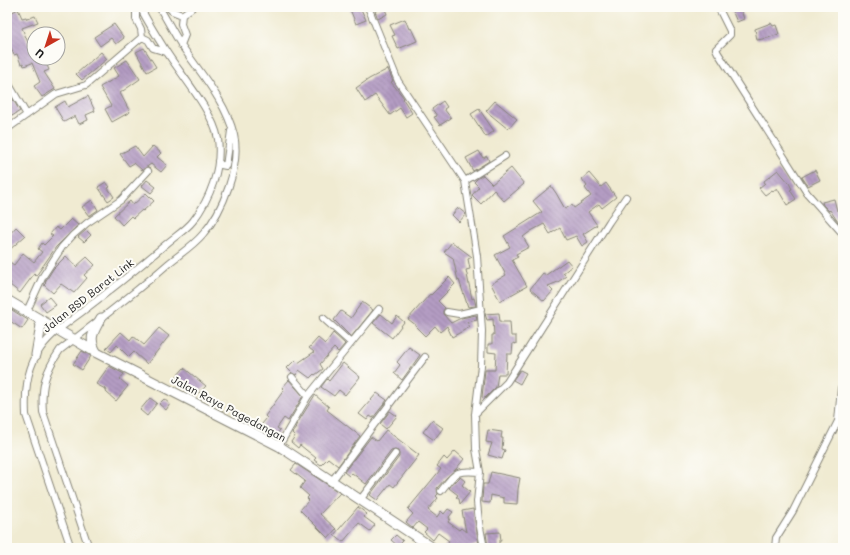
<svg xmlns="http://www.w3.org/2000/svg" width="850" height="555" viewBox="0 0 850 555" font-family="Mali,sans-serif">
	<defs>
		<pattern id="building-back-hatch" width="6" height="6" patternUnits="userSpaceOnUse"><rect width="6" height="6" fill="#b49cc3"/><path d="M-1 5l2 2M0 0l6 6M5-1l2 2" fill="none" stroke="#927e9e"/></pattern>
	</defs>
	<rect width="100%" height="100%" fill="#fdfcf7"/>
	<filter id="ink" filterUnits="userSpaceOnUse"><feTurbulence type="fractalNoise" baseFrequency=".025" numOctaves="2"/><feDisplacementMap in="SourceGraphic" scale="8" xChannelSelector="R" yChannelSelector="G"/><feConvolveMatrix kernelMatrix="1 2 1 2 8 2 1 2 1" color-interpolation-filters="sRGB"/></filter>
	<filter id="wash" filterUnits="userSpaceOnUse"><feTurbulence type="fractalNoise" baseFrequency=".012" numOctaves="4" result="noise"/><feDisplacementMap in="SourceGraphic" scale="16" xChannelSelector="R" yChannelSelector="G"/><feGaussianBlur stdDeviation="0.9" result="paint"/><feColorMatrix in="noise" values="0 0 0 0 0 0 0 0 0 0 0 0 0 0 0 0 0 1.4 0 .05"/><feComposite in="paint" operator="in"/></filter>
	<g filter="url(#wash)">
		<rect width="100%" height="100%" fill="#f0ebd2"/>
		<g id="blocks">
			<!-- building -->
			<path fill="url(#building-back-hatch)" d="M349,7h11l6,13 -10,4z
				M384,7l3,7 -9,5 -3,-8z
				M735,7h5l4,12 -7,3 -6,-14z
				M18,9l4,9 4,-1 1,2 8,-3 3,6 -16,6 10,24 2,-1v7h10l5,12 -5,2 11,17 -13,8 -8,-11 6,-4 -8,-19 -8,3 -1,-3 -2,1 -4,-10 -3,1 -7,-17v-23z
				M405,19l4,10 2,-1 6,13 -19,8 -6,-13 3,-1 -5,-10z
				M771,23l2,3 3,-1 3,9 -11,4 -11,2 -2,-11z
				M114,24l10,14 -8,6 -5,-6 -11,8 -6,-9z
				M144,48l12,19 -9,5 -11,-20z
				M101,52l6,7 -25,21 -6,-6z
				M127,60l13,19 -20,14 10,19 -18,10 -7,-13 6,-3 -11,-19 19,-11 -5,-8z
				M388,69l5,12 -2,1 13,16 -1,1 9,14 -6,4 -6,-9 -10,7 -15,-20 -10,7 -9,-14 13,-9z
				M7,90l13,21 -8,5 -1,-2 -4,2z
				M88,96l7,15 -9,4 2,5 -9,4 -4,-8 -11,6 -9,-15 10,-6 3,6z
				M443,101l4,6 -3,2 7,9 -11,7 -6,-8 3,-1 -5,-7z
				M495,101l22,18 -9,10 -22,-18z
				M479,109l15,22 -8,6 -15,-23z
				M135,146l8,11 10,-11 8,7 -4,4 10,8 -6,7 -10,-8 -9,6 -8,-7 -5,3 -9,-12z
				M479,151l4,7 4,-2 2,5 -16,10 -7,-13z
				M511,168l13,16 -20,17 -10,-11 -13,14 -9,-9 7,-8 -5,-5 3,-3 6,-4 9,9z
				M778,170l11,13 3,6 -2,1 6,9 -9,6 -10,-17 -4,3 -1,-1 -7,5 -6,-7 6,-5 -1,-2z
				M815,170l5,10 -12,6 -6,-9z
				M589,173l12,14 5,-4 10,14 -14,11 -3,-4 -11,8 9,13 -14,9 5,8 -6,4 -6,-10 -10,4 -6,-12 -10,6 -6,-10 -13,7 -8,6 6,10 -13,7 2,3 -6,3 15,26 -27,15 -9,-17 15,-9 -11,-20 15,-8 -6,-11 38,-24 -9,-11 18,-15 5,7 9,16 7,-4 2,3 17,-12 -6,-8 2,-2 -5,-7z
				M147,180l9,7 -5,6 -9,-7z
				M106,182l4,5 -2,1 6,9 -6,4 -10,-14z
				M146,193l8,8 -11,10 -1,-1 -9,8 -2,-2 -9,9 -8,-9 16,-15 3,4z
				M834,199l3,12 2,-1 4,9 -5,3 -8,-12 -1,1 -6,-6 -1,-3z
				M92,200l6,10 -9,6 -7,-9z
				M458,208l8,6 -7,8 -7,-7z
				M71,219l7,6 -22,22 -20,29 -2,-2 -14,19 -10,-8 1,-2 -4,-3v-20l7,5 9,-12 11,9 8,-10 -4,-3 4,-6 2,2 9,-9 -3,-2 6,-7 4,3z
				M16,227l9,9 -18,16v-15z
				M86,230l5,5 -7,7 -6,-5z
				M452,242l20,15 -4,2 2,10 -4,1 6,29 2,-1 2,8 -8,1 -9,-27 -1,1 -5,-23 -9,-6z
				M66,256l10,11 11,-10 8,8 -11,10 3,3 -13,15 -13,-9 -8,9 -9,-8 2,-2 -1,-1 8,-13z
				M567,260l5,6 -9,7 3,3 -8,6 -10,4 5,5 -9,10 -14,-12 13,-16 3,2z
				M449,277l6,7 -17,17 7,7 -2,3v3l8,9 10,-5 15,-3 1,5 -10,2 3,5 -18,10 -5,-11 -7,6 -5,-6 -10,10 -9,-9 1,-1 -9,-7 22,-25 1,1z
				M49,297l7,8 -10,7 -6,-8z
				M362,302l11,8 -22,27 -17,-17 7,-9 10,7z
				M7,307l21,13 -6,9 -15,-10z
				M499,313l1,9h10l1,14h5v8l-3,-1 -1,11h-5l-1,20h-8l-2,13 -11,11 -3,-1 3,-27h10l1,-17 -8,-1v-8h4v-9h2l-1,-16 -6,1 -2,-6z
				M381,314l11,9 5,-7 7,6 -12,16 -19,-15z
				M159,328l10,8 -22,28 -13,-12 -5,5 -12,-12 -6,7 -5,-4 15,-16 9,8 3,-4 11,9z
				M333,333l12,11 -7,8 -4,-4 -14,16 3,5 -8,6 -1,-1 -4,4 -11,-8 -3,5 -4,-2 -5,-5 8,-8 3,3 16,-11 -5,-4 9,-10 7,6z
				M409,347l11,8 -18,25 -8,-7 6,-8 -3,-3z
				M82,351l9,5 -9,14 -9,-6z
				M343,363l17,14 -15,18 -6,-5 -5,6 -13,-9 6,-8 2,2z
				M109,366l15,8 -4,5 8,7 -12,15 -10,-9 1,-2 -11,-6z
				M184,368l22,18 -7,7 -14,-11 -1,1 -8,-6z
				M520,370l6,3 -6,11 -7,-4z
				M289,380l14,16 -15,25 -4,-3 -7,10 3,2 -5,6 -14,-11 6,-7 -2,-2 6,-8 13,-18 -2,-2z
				M377,393l10,7 -14,18 -3,-2 -3,4 -8,-6z
				M315,395l14,12 -2,3 33,26 -22,30 -10,-8 -7,7 -7,-5 2,-2 -16,-13 -2,3 -7,-6 4,-6 -3,-3 4,-5 -1,-1z
				M150,398l7,5 -10,13 -7,-6z
				M164,399l6,5 -4,6 -7,-6z
				M390,411l7,5 -11,13 -6,-5z
				M432,420l11,8 -9,12 -11,-8z
				M386,430l33,25 -25,32 -4,-3 -13,16 -7,-5 29,-38v-3l-1,-3 -3,-1 -4,1 -25,33 -14,-11 -3,3 -5,-4 27,-35 6,4z
				M488,430l14,2 -1,6h2l-1,11 3,1 -3,9 -14,-4 4,-12 -6,-1z
				M455,451l9,8 -8,10 -9,8 -10,11 1,6 -2,2 2,2 -10,12 9,7 4,-6 3,3 4,-5 5,3 -4,5 1,2 -2,3 11,8 2,-2 5,4 -4,-21 11,-2 6,35 -10,4h-25l5,-7 -11,-8 -5,7 -9,-8 3,-3 -9,-7 -5,6 -7,-6 7,-8 -5,-5 33,-40 -4,-3 7,-9 3,3z
				M296,464l44,29 -20,21 16,15 -8,9 -28,-28 9,-10 -2,-2 2,-2 -9,-8 5,-7 -14,-11z
				M491,472l29,6 -2,11 -1,15 -13,-1v-5l-13,-3 -1,8 -8,-1 1,-18h5z
				M460,477l5,4 -3,4 8,7 -10,12 -1,-5 -3,-2 2,-2 -9,-7z
				M358,507l9,7 -3,3 11,8 -5,6 -11,-8 -16,19 -9,-7z
				M500,532l1,9h-2v7h-11l-2,-15z
				M396,535l7,6 -5,5 -7,-6z"/>
		</g>
	</g>
	<g filter="url(#ink)">
		<use href="#blocks" fill-opacity="0" stroke="#868477" stroke-width="1"/>
		<g fill="none" stroke-linecap="round" stroke-linejoin="round">
			<defs>
				<path id="street" d="M136,7v12l5,10 1,8 6,3 5,8 13,4
					M168,7l4,4 10,4 -1,9 4,11 -4,10
					M368,7l30,74 67,100 12,75 5,75 -1,35 -6,48 1,35 4,23 -3,30 2,20 5,26
					M718,7l12,24v4l-14,14 2,4 89,140 36,41
					M182,15l11,-8
					M7,81l20,34
					M7,129l49,-35 30,-9 56,-48
					M218,161l3,4 5,1 5,-35
					M465,181l40,-25
					M27,311l16,-35 19,-29 11,-12 14,-12 34,-23 27,-29
					M447,312l12,2 22,-5
					M323,318l28,25
					M292,377l16,19
					M475,414l32,-32 102,-160 17,-25
					M279,446l29,-50 71,-87
					M331,482l94,-125
					M441,491c15,-19 14,-21 39,-19
					M360,500l35,-46
					M71,548l-45,-133c-1,-21 0,-42 11,-61 11,-19 29,-30 46,-43 28,-21 55,-43 82,-66 9,-8 21,-15 28,-24 17,-22 29,-53 25,-82 -5,-28 -37,-64 -52,-88 -9,-14 -18,-29 -26,-44
					M89,548l-46,-136c-2,-26 2,-40 17,-62 37,-28 74,-56 109,-87 11,-9 25,-18 34,-29 20,-23 38,-69 31,-99 -8,-33 -33,-61 -52,-89 -8,-12 -15,-26 -23,-39
					M775,548l1,-10 17,-27 45,-90 3,-33 2,-3"/>
				<path id="secondary" d="M7,300l90,53 182,93 154,102
					M97,353c-9,-14 -4,-21 4,-35
					M36,355l5,-30 -3,-7"/>
			</defs>
			<!-- street casing -->
			<use href="#street" stroke="#868477" stroke-width="8"/>
			<!-- secondary casing -->
			<use href="#secondary" stroke="#868477" stroke-width="11"/>
			<!-- street -->
			<use href="#street" stroke="#fff" stroke-width="6"/>
			<!-- secondary -->
			<use href="#secondary" stroke="#fff" stroke-width="9"/>
		</g>
	</g>
	<g text-anchor="middle" dominant-baseline="central" stroke-width="4" stroke-linejoin="round" paint-order="stroke">
		<!-- street labels -->
		<g font-size="11" fill="#1c1c1c" stroke="#fdfcf7">
			<text transform="translate(88 295) rotate(-38)">Jalan BSD Barat Link</text>
			<text transform="translate(229 408) rotate(28)">Jalan Raya Pagedangan</text>
		</g>
	</g>
	<!-- margin -->
	<rect width="850" height="555" fill="none" stroke="#fdfcf7" stroke-width="24"/>
	<!-- north arrow -->
	<g transform="translate(46 46) rotate(219)"><circle r="19" fill="#fdfcf7" stroke="#a3a29f"/>
	<path d="M0-3L7 15L0 10L-7 15Z" fill="#c8321e"/>
	<text y="-6" font-size="11" font-weight="bold" text-anchor="middle" fill="#1c1c1c">U</text>
	</g>
</svg>
